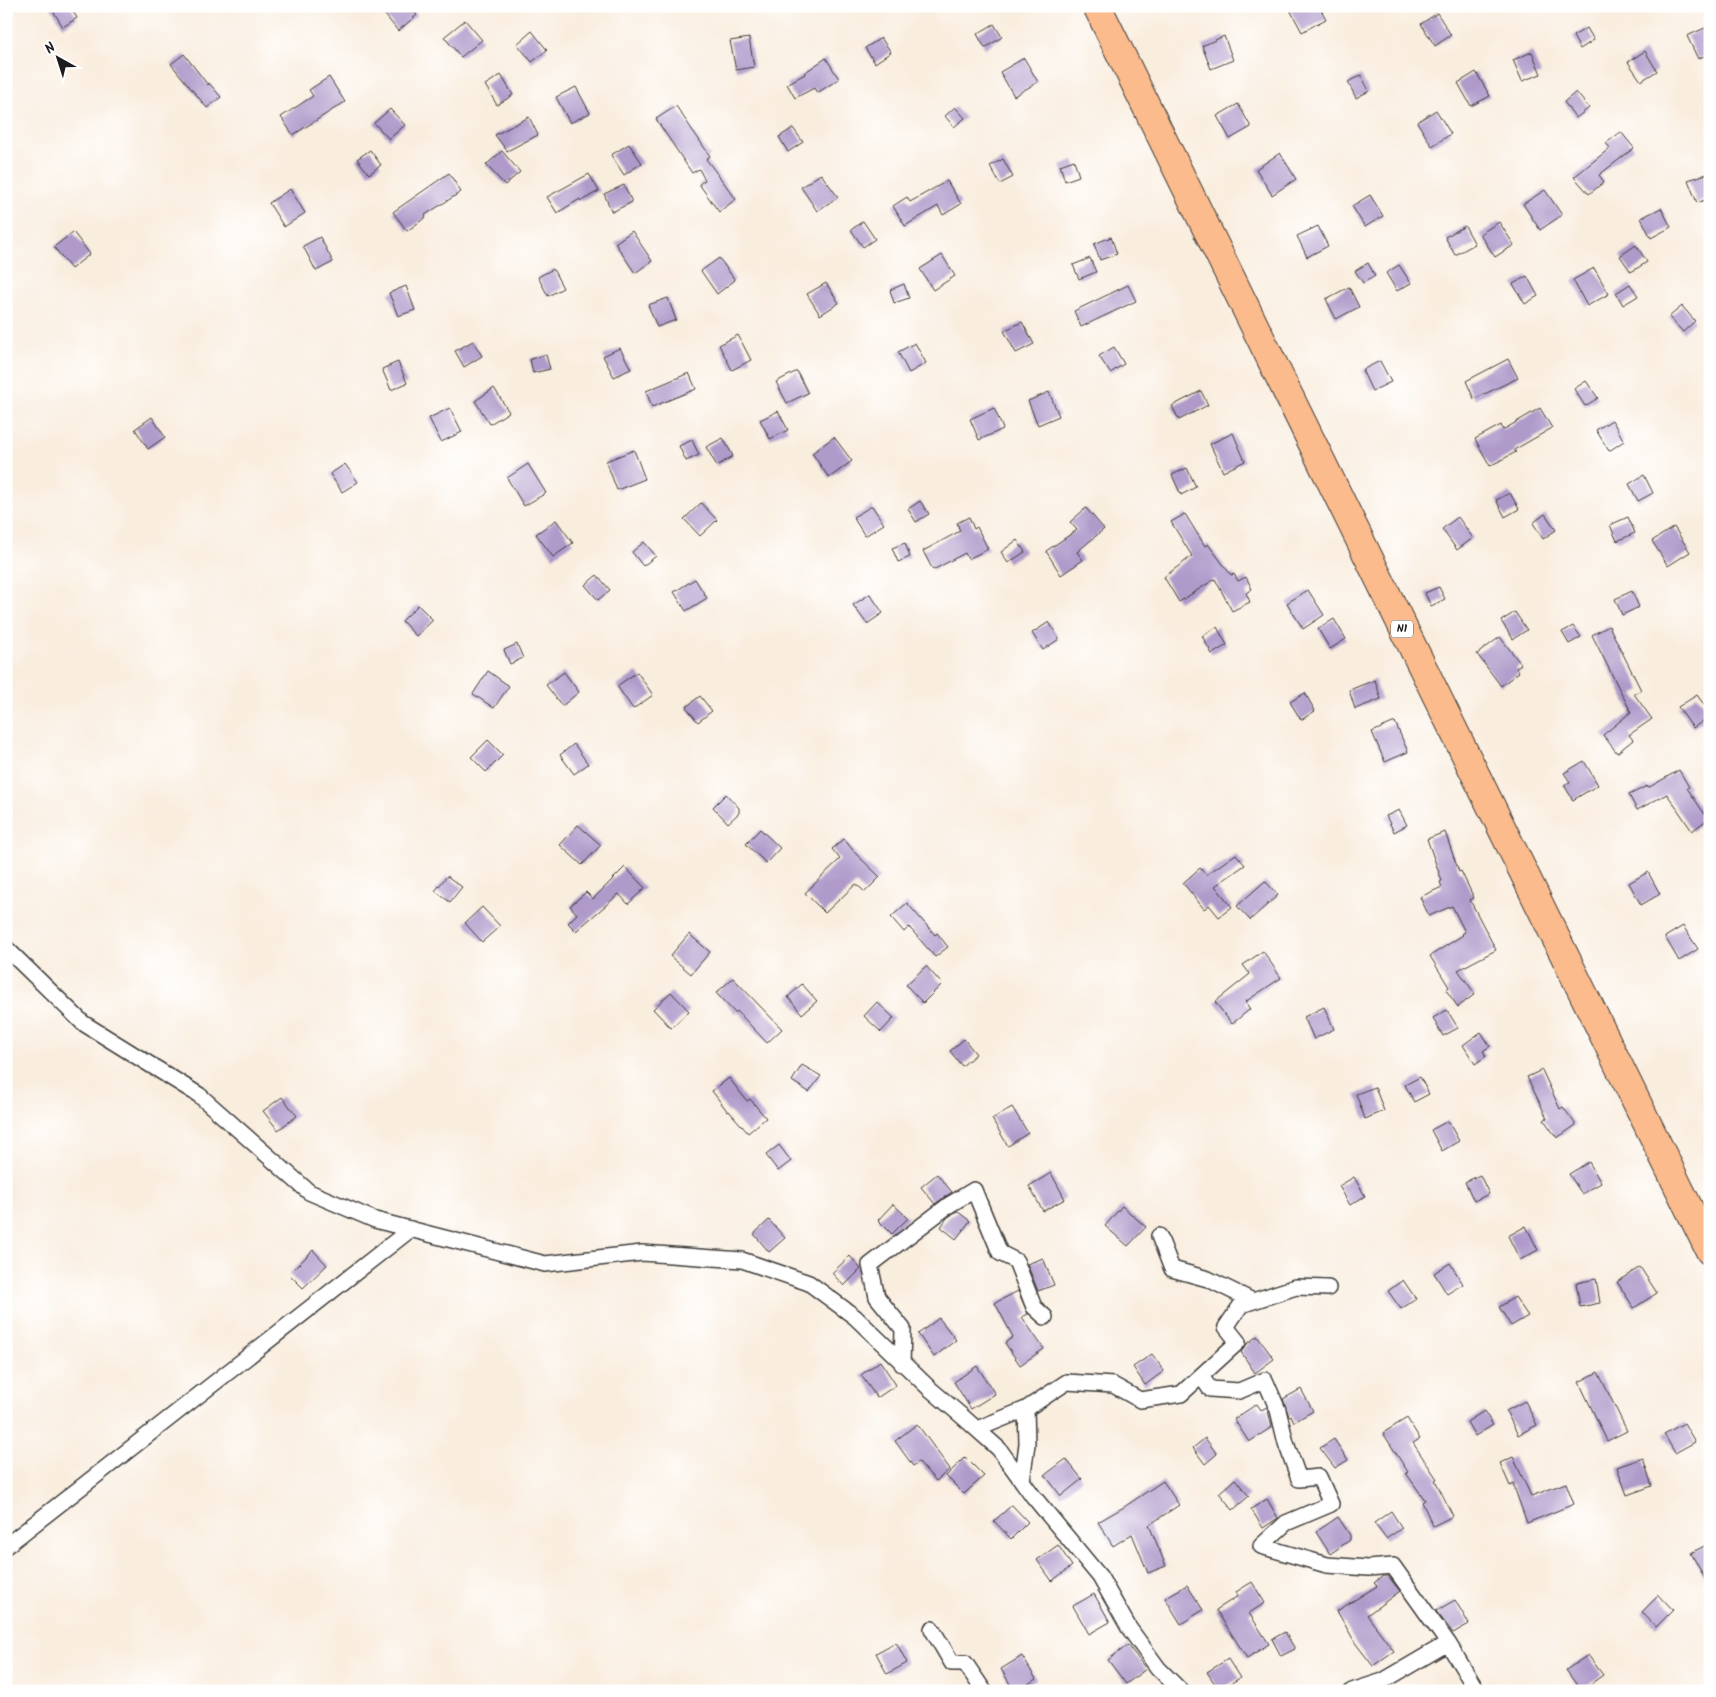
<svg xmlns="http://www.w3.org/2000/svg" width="1716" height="1697" viewBox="0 0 1716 1697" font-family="Kalam,sans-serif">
	<rect width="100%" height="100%" fill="#fff"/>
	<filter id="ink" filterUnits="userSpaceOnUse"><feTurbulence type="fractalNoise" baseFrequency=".02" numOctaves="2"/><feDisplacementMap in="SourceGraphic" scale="10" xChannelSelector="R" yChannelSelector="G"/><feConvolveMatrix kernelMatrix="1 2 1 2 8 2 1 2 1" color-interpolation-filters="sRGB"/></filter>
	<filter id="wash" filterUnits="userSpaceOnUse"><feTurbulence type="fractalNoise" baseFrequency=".0096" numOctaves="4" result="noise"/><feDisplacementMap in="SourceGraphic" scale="20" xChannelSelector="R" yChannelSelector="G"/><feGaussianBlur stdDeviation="1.12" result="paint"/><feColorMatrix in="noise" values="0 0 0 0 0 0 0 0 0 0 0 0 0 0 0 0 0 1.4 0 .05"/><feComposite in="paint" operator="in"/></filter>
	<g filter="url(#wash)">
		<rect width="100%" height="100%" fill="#f9edde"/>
		<g id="blocks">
			<!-- building -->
			<path fill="#af9aca" d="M50,6h20l7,12 -14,9z
				M378,6h31l8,9 -19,16z
				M1288,6h31l7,13 -24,13z
				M1437,13l14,22 -16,11 -14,-22z
				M465,20l17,20 -21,17 -17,-20z
				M994,24l8,13 -17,11 -8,-14z
				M1587,28l7,12 -14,9 -7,-13z
				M1705,28l5,10v15l-12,6 -11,-23z
				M532,31l15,19 -15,12 -15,-18z
				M1224,36l9,24 -22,9 -9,-23z
				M749,38l5,29 -18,3 -6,-29z
				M881,38l10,14 -16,11 -10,-15z
				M1645,51l12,20 -16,10 -13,-19z
				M1532,52l9,22 -19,7 -9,-21z
				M184,54l24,31 1,-2 12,14 -14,11 -36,-44z
				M826,58l13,21 -22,14 -3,-5 -19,10 -8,-14 18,-10 -1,-1z
				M1024,58l14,24 -24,14 -14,-24z
				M1476,72l14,24 -19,10 -13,-23z
				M501,75l12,20 -16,10 -12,-20z
				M1361,75l8,16 -13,7 -8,-16z
				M329,77l16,25 -52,33 -12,-18 32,-21 -4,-6z
				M576,87l14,26 -20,10 -14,-26z
				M1576,92l13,16 -13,10 -12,-16z
				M1238,104l13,23 -21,12 -13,-23z
				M676,106l34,50 -4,3 30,40 -17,13 -20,-28 6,-4 -6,-11 -7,4 -36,-54z
				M955,107l10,11 -11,9 -9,-11z
				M390,109l15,16 -16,14 -15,-16z
				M1436,110l15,24 -19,12 -15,-24z
				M529,117l9,18 -31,16 -12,-16z
				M793,128l10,14 -15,10 -9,-15z
				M1621,132l13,16 -35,27 5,7 -15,12 -15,-17 36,-29 -4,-5z
				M629,144l13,19 -18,12 -13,-20z
				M370,150l11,15 -12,9 -12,-15z
				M502,151l18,21 -15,13 -19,-20z
				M1280,153l16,26 -24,16 -16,-26z
				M1003,159l10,18 -13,7 -10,-18z
				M1074,160l5,16 -14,5 -5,-16z
				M449,173l12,19 -36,23 1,2 -19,14 -14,-19z
				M1710,173v25l-13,5 -9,-23z
				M589,174l10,17 -18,10 -1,-2 -23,14 -10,-16z
				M821,174l17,23 -21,14 -16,-24z
				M947,181l14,23 -18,11 -5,-9 -33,20 -12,-20 14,-9 3,5z
				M624,185l8,17 -20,10 -8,-18z
				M290,189l15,24 -21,14 -15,-24z
				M1545,190l17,25 -22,15 -17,-26z
				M1370,195l13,21 -18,11 -13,-21z
				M1661,208l10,19 -20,11 -10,-20z
				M863,221l12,18 -12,8 -12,-17z
				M1499,222l15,23 -19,12 -15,-23z
				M1318,226l10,20 -21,11 -10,-21z
				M1465,226l10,18 -20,11 -10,-18z
				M632,231l20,30 -17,12 -20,-30z
				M73,232l17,22 -19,15 -17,-22z
				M320,237l13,25 -17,9 -13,-25z
				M1111,237l6,17 -17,6 -6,-16z
				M1636,245l11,17 -16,10 -11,-16z
				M942,255l13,21 -22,14 -13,-21z
				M719,258l16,22 -18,14 -16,-23z
				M1090,258l6,14 -17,7 -6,-14z
				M1368,263l7,13 -12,7 -8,-12z
				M1399,265l12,18 -14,8 -11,-18z
				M1594,268l15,26 -22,12 -14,-26z
				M553,269l10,19 -15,8 -10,-19z
				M1527,276l11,20 -13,8 -12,-20z
				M826,283l13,20 -19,12 -13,-21z
				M904,284l5,14 -15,5 -4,-13z
				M1630,284l8,12 -15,9 -7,-12z
				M1128,285l8,16 -55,26 -7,-16z
				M406,286l9,24 -17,6 -9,-23z
				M1349,287l10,20 -23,12 -10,-20z
				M668,298l8,22 -19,7 -9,-22z
				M1682,306l13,15 -12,11 -14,-15z
				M1022,322l12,22 -18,9 -12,-22z
				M738,335l13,25 -19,10 -13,-25z
				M473,341l9,15 -18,11 -9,-16z
				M915,343l11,20 -17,10 -11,-21z
				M1114,347l10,17 -14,9 -11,-17z
				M620,348l11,21 -17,8 -11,-21z
				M546,355l4,14 -17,4 -3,-14z
				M1508,359l10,19 -44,21 -8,-18z
				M1380,361l11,21 -19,9 -10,-21z
				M398,362l9,21 -16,7 -9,-21z
				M797,371l11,22 -21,10 -11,-21z
				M689,373l7,16 -44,18 -6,-16z
				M1586,381l12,17 -13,8 -11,-17z
				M494,388l15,24 -19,12 -15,-23z
				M1201,391l7,14 -29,15 -7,-14z
				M1049,392l10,24 -21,9 -10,-24z
				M450,408l12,24 -21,10 -12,-24z
				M994,408l9,21 -24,11 -9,-21z
				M1540,408l12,20 -38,22 2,2 -26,14 -15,-27 26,-14 2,5z
				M778,411l10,19 -18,9 -10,-19z
				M152,417l13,20 -17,12 -13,-20z
				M1612,420l12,21 -15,10 -13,-21z
				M1233,433l12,28 -22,11 -13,-28z
				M834,437l18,24 -23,17 -17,-25z
				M723,438l10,18 -16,10 -11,-19z
				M692,440l7,15 -13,6 -7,-15z
				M634,450l11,29 -28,11 -11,-29z
				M345,464l13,18 -16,10 -12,-18z
				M528,464l18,29 -22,13 -17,-28z
				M1187,468l9,19 -15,8 -9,-20z
				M1644,475l9,18 -15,8 -9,-17z
				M1510,493l9,16 -14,8 -9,-17z
				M920,501l9,13 -13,8 -8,-13z
				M701,503l16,17 -17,16 -16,-17z
				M872,506l12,18 -19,12 -12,-19z
				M1086,508l18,21 -27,23 6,8 -22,15 -15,-24 31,-21 -7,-8z
				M1185,514l20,32 3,-2 23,31 3,-1 4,7 8,-4 6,12 -6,4 4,9 -18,9 -17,-32 -36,23 -15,-25 28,-21 -21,-34z
				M1545,514l11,16 -13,9 -10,-16z
				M969,517l5,12 3,-2 11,22 -20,10 -3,-6 -32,17 -10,-19 37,-20 -3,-8z
				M1458,517l15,21 -16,12 -15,-21z
				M1628,517l7,16 -18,8 -7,-16z
				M556,520l17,23 -20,14 -17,-23z
				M1674,527l16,25 -22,14 -16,-25z
				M1017,540l8,12 -17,11 -7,-11z
				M644,542l12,14 -13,10 -11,-14z
				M905,543l5,14 -12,5 -6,-14z
				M597,575l13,15 -12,10 -13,-15z
				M695,579l12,19 -21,13 -12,-19z
				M1439,587l6,12 -14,7 -6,-13z
				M1308,590l16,25 -21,14 -16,-26z
				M1632,591l7,16 -17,8 -7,-16z
				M870,594l13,19 -16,11 -14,-19z
				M418,605l15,15 -17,16 -14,-15z
				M1515,612l12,18 -14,9 -12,-18z
				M1334,619l12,20 -16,10 -12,-20z
				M1049,622l10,17 -16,11 -11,-17z
				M1573,626l8,11 -12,7 -7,-12z
				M1609,626l32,64 -7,4 18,25 -23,16 4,5 -16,13 -14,-18 28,-23 -39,-77z
				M1217,627l10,18 -15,9 -10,-18z
				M1500,637l21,27 -5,4 3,4 -18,14 -24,-32z
				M517,644l6,14 -13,6 -6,-14z
				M488,671l21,15 -15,22 -21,-14z
				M564,672l15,20 -17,14 -16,-21z
				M637,672l16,23 -20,14 -16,-23z
				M1375,680l6,19 -26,10 -6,-19z
				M1305,693l10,18 -14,9 -11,-18z
				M1697,695l13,18v3l-17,12 -15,-21z
				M700,696l12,15 -14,11 -12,-15z
				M1395,722l13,30 -23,10 -13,-30z
				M488,740l15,15 -17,17 -15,-15z
				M574,744l14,20 -14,10 -14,-19z
				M1584,761l14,24 -25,15 -9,-15 6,-3 -6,-9z
				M1679,770l10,17 -2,1 21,31 -16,12 -25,-37 -30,16 -8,-15 18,-9 1,2z
				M726,794l13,14v5l-11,10 -15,-16z
				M1399,810l8,15 -13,7 -8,-16z
				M578,825l23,20 -19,20 -22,-20z
				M760,829l20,19 -14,15 -20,-19z
				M1445,832l14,40 2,-1 13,27 -4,2 26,50 -38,20 17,24 -17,13 -12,-17 3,-3 -19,-31 33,-21 -1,-1 3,-2 -13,-26 -23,10 -9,-19 22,-10 -2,-5 2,-1 -15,-42z
				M844,839l12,15 24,23 -15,15 -9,-8 -31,29 -20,-20 35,-34 -8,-10z
				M1236,854l9,11 -30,21 17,21 -13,10 -10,-12 -5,4 -21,-26 17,-15 6,7z
				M625,867l20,21 -17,16 -9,-10 -43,37 -8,-8 9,-9 -7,-8 16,-14 7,7z
				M1648,872l12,22 -19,11 -12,-22z
				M447,876l15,11 -12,15 -15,-11z
				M1265,881l13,14 -28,25 -13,-14z
				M907,903l28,32 2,-2 11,14 -13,10 -26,-30 -5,5 -13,-15z
				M482,907l18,19 -18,16 -17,-19z
				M1683,926l15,23 -19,12 -14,-24z
				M689,934l21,18 -19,22 -21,-18z
				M1263,951l18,27 -36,24 5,7 -18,15 -17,-22 35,-28 -7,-9z
				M926,966l16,18 -19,19 -17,-18z
				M733,978l49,51 -15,14 -30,-32 -2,2 -19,-20z
				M802,984l15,17 -15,13 -14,-17z
				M671,992l18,19 -18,17 -18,-19z
				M877,1002l17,16 -13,14 -17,-16z
				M1324,1007l10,22 -20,10 -10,-22z
				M1447,1010l11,18 -15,8 -10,-18z
				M1481,1032l9,14 -7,5 3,5 -11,8 -12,-19z
				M964,1039l12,15 -14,12 -12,-15z
				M802,1065l19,11 -12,16 -17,-11z
				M1542,1070l18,39 3,-2 13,18 -19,13 -13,-18 3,-2 -20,-41z
				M1420,1077l9,17 -15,8 -9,-17z
				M729,1078l18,23 3,-2 16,19 -18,15 -19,-22 -1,1 -16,-21z
				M1375,1087l9,24 -19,8 -9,-25z
				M282,1097l15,19 -19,14 -15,-19z
				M1012,1107l16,26 -20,13 -16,-27z
				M1448,1121l11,20 -17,10 -11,-21z
				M779,1145l12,16 -13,10 -12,-16z
				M1589,1162l12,21 -19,11 -13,-20z
				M1051,1173l14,26 -22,12 -14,-25z
				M937,1174l15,18 -17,12 -14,-17z
				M1480,1175l9,19 -15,7 -9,-19z
				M1354,1177l11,19 -15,9 -11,-19z
				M893,1204l15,14 -16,16 -14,-14z
				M1122,1206l24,21 -18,19 -23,-20z
				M957,1211l13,10 -14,18 -15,-12 6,-9z
				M769,1220l16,18 -16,14 -15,-18z
				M1526,1226l12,24 -18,10 -12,-24z
				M313,1250l14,15 -24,23 -14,-14z
				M850,1256l11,13 -17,17 -12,-13z
				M1043,1258l11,27 -16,6 -11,-27z
				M1450,1263l13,21 -16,10 -13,-21z
				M1640,1267l17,26 -23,15 -17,-26z
				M1596,1279l4,24 -20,4 -4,-24z
				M1403,1280l13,19 -15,10 -13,-18z
				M1018,1291l10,23 -6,3 22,32 -24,16 -15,-22 8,-6 -18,-34z
				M1515,1297l13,19 -17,10 -12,-19z
				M939,1318l17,22 -22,17 -16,-23z
				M1257,1336l17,23 -19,14 -14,-21 6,-8z
				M1152,1354l12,17 -19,14 -12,-18z
				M880,1361l16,24 -19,13 -16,-23z
				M977,1366l18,28 -24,15 -17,-27z
				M1598,1372l29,59 -20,10 -28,-59z
				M1301,1389l12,22 -19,11 -3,-7 -2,1 -6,-17z
				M1525,1401l12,24 -19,10 -12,-24z
				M1257,1404l4,6 6,-3 5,20 -23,15 -15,-23z
				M1484,1411l9,14 -18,11 -8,-14z
				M1407,1418l13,21 -7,4 24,36 -2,1 18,36 -20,10 -11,-24 3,-2 -19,-27 2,-1 -25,-39z
				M1684,1423l11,19 -20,11 -11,-19z
				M917,1424l33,45 -14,12 -17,-19 -6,4 -18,-25z
				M1205,1438l12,16 -12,10 -12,-16z
				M1334,1439l14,21 -13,8 -15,-20z
				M965,1457l19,19 -20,18 -18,-18z
				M1513,1457l18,39 35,-13 8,21 -47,19 -14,-39 -3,2 -10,-23z
				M1643,1458l9,28 -25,9 -10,-28z
				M1066,1459l16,20 -21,17 -16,-21z
				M1235,1479l14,17 -16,14 -14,-17z
				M1163,1481l16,24 -30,20 17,41 -18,7 -16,-39 -19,12 -15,-24 26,-15z
				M1267,1499l11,19 -15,10 -12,-19z
				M1012,1505l16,17 -17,17 -17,-18z
				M1391,1511l11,17 -16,11 -12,-16z
				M1338,1517l12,18v5l-20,14 -14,-22z
				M1710,1543v45l-19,-35z
				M1058,1545l14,21 -20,15 -15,-21z
				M1383,1576h5l12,15 -33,24 27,36 -21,15 -17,-22 -19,-33 40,-25 -3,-3z
				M1252,1582l13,21 -16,10 20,31 -22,14 -31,-48 22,-14 -2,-4z
				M1187,1585l16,25 -22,14 -16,-26z
				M1094,1594l16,28 -21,12 -16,-28z
				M1659,1595l14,15 -17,17 -14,-15z
				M1455,1600l14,24 -16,9 -17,-22z
				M1285,1632l10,17 -14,7 -9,-17z
				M896,1642l11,21 -20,11 -11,-21z
				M1128,1645l18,24 -20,15 -18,-24z
				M1588,1655l15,20 -22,16 -15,-21z
				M1022,1656l14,23 -19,12h-3l-13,-22z
				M1228,1659l12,19 -21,12 -12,-18z"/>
		</g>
	</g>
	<g filter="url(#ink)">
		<use href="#blocks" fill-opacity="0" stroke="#3d3b39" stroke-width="1"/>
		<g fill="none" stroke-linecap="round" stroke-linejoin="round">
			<defs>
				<path id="street" d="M6,948l77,75 116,72 110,97 66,28 170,44 97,-11 100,7 67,23 46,34 74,71 34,29 36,32 34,47 67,81 29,51 29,40 23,23
					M1159,1236l13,33 36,10 45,22
					M902,1364l1,-35 -26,-32 -7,-32 79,-60 25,-15 26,63 16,8 18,46 11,10
					M1201,1376l9,13 29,2 26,-11 13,30 8,33 13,36 20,-2 12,27 -45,19 -25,23 66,19 41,3 25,-2 55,77 29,48
					M977,1429l49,-20 41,-27 46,3 27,15 41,-6 57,-52 -12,-15 15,-22 55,-18 32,1
					M1022,1481l5,-37 -1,-35
					M6,1546l405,-317
					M932,1629l20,34h13l19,28
					M1352,1691l31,-10 65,-38"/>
				<path id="highway" d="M1097,6l613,1245"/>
			</defs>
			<!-- street casing -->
			<use href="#street" stroke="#3d3b39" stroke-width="18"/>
			<!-- highway casing -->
			<use href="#highway" stroke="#3d3b39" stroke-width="30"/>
			<!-- street -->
			<use href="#street" stroke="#fff" stroke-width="15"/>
			<!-- highway -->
			<use href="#highway" stroke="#fbbb8c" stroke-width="28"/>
		</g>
	</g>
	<g text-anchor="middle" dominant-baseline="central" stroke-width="5" stroke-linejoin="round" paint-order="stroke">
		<!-- shield labels -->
		<rect fill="#fff" stroke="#606060" stroke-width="1" x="1391" y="620.5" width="22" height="17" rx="4"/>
		<g font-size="11" font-weight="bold" fill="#1c1c1c">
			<text x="1402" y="629">N1</text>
		</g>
	</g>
	<!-- margin -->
	<rect width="1716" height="1697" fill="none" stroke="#fff" stroke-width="25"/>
	<!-- north arrow -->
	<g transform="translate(58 58) rotate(321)" stroke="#ffffff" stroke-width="4" paint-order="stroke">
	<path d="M0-4L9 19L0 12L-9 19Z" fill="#1c1c1c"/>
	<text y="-8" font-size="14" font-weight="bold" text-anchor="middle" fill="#1c1c1c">N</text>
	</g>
</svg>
